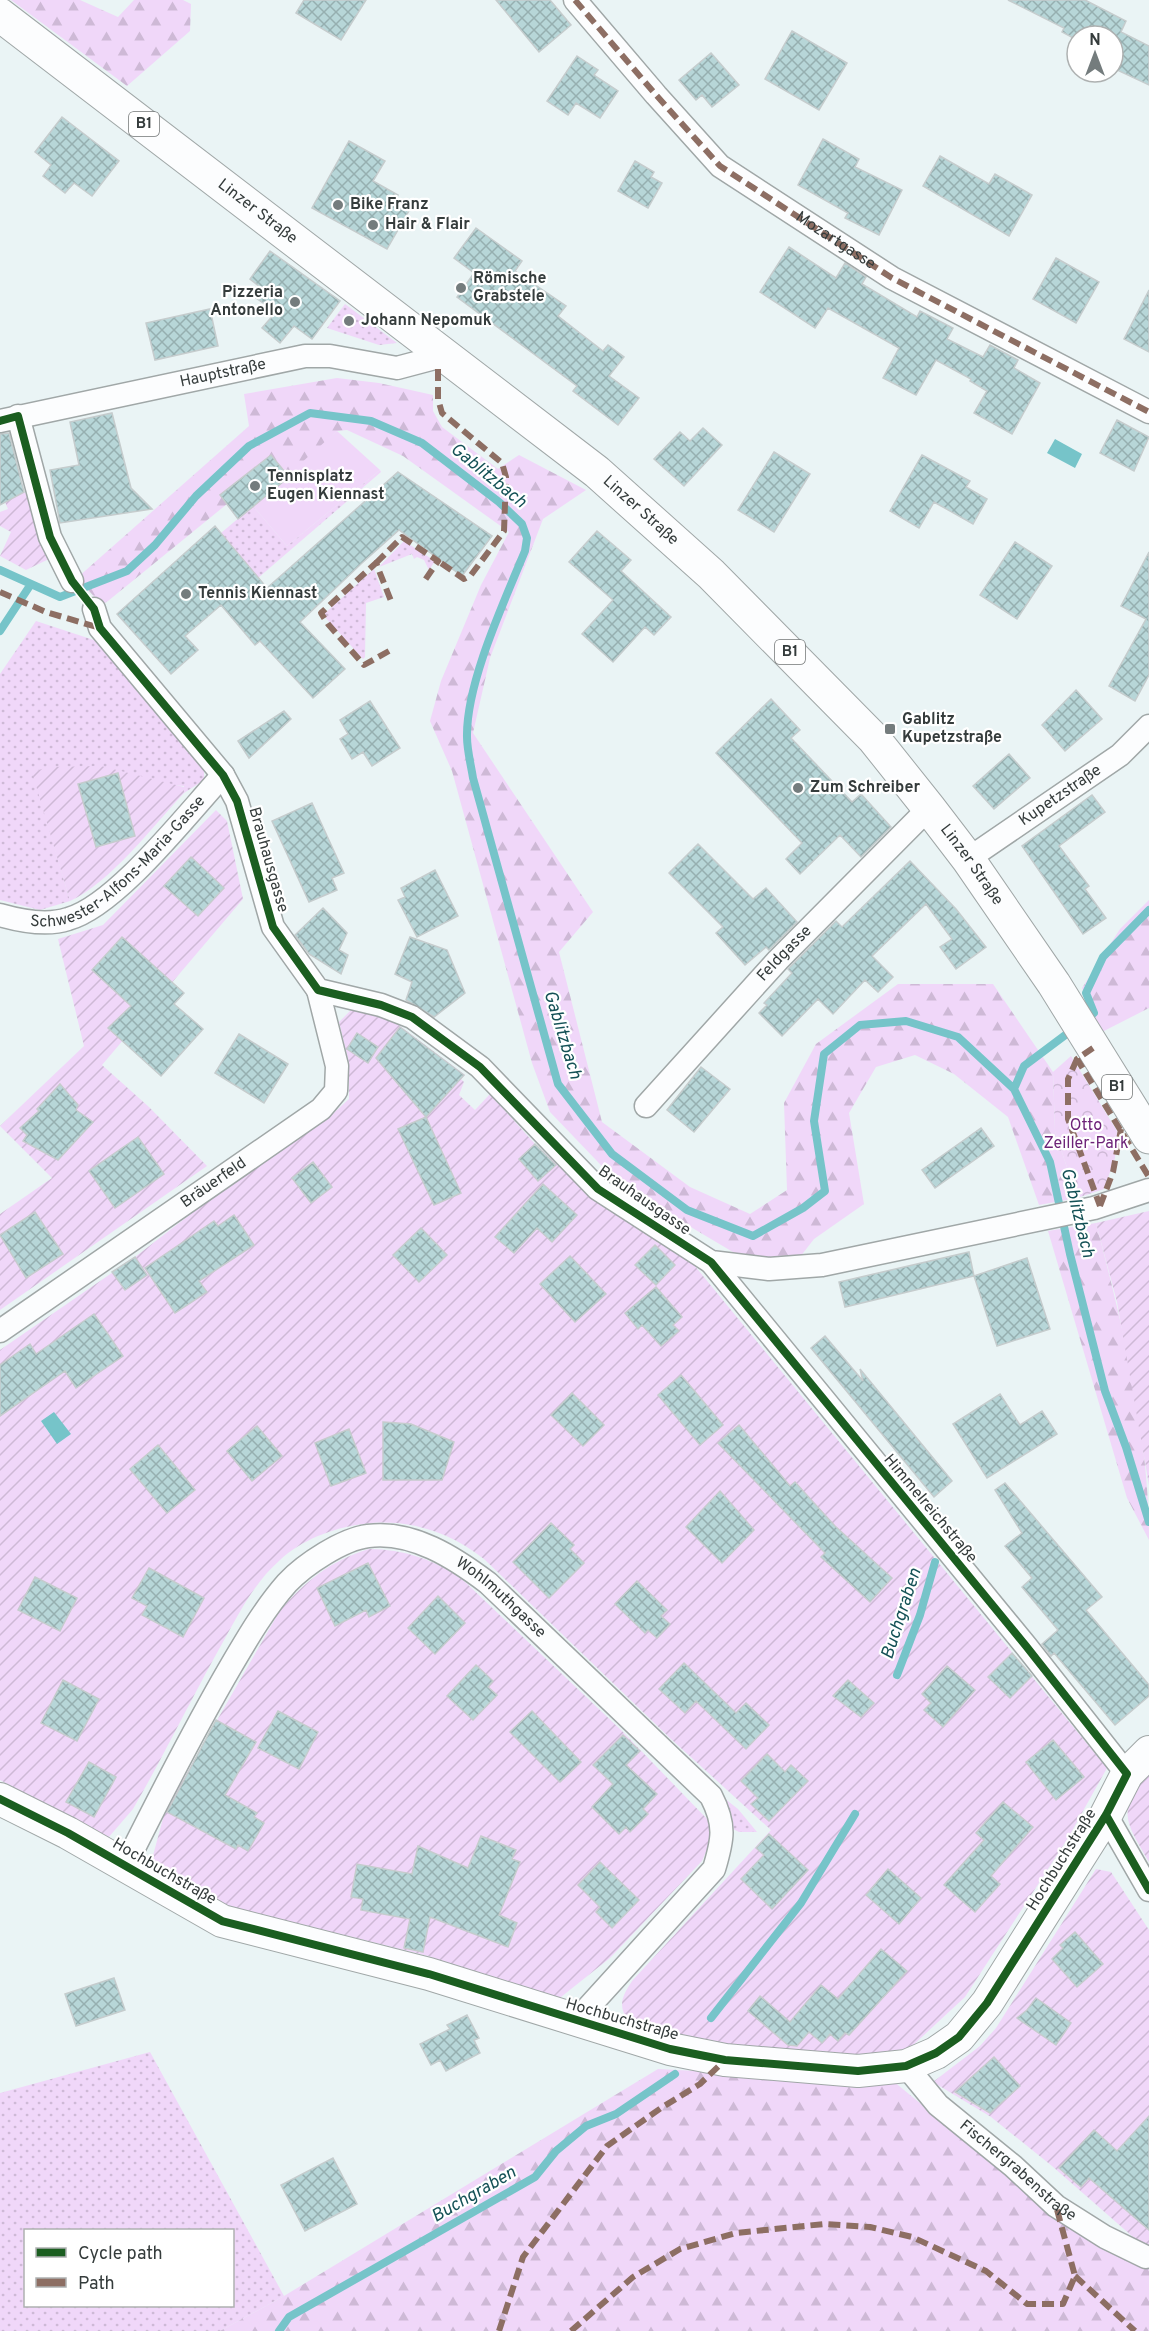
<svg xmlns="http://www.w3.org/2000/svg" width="1149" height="2331" viewBox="0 0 1149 2331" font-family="Overpass,sans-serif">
	<defs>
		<pattern id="grass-dots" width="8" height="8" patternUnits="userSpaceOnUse" patternTransform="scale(1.5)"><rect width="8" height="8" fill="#f0d7f9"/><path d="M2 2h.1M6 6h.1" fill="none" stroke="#ceb9d6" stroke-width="1.8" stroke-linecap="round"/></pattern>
		<pattern id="forest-firs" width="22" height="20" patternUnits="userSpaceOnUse" patternTransform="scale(1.5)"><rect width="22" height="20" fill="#f0d7f9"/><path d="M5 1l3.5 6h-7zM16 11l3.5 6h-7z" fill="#ceb9d6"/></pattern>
		<pattern id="park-crowns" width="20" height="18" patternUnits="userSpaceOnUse" patternTransform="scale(1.5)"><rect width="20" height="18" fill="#f0d7f9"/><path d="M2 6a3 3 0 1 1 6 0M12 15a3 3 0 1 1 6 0" fill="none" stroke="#ceb9d6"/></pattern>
		<pattern id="garden-furrows" width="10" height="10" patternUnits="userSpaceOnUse" patternTransform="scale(1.5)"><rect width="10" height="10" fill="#f0d7f9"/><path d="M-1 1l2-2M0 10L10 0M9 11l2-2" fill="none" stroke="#ceb9d6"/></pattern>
		<pattern id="building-cross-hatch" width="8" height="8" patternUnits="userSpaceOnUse" patternTransform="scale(1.5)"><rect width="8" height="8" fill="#b7d6d8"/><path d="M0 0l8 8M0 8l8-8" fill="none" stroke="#96afb0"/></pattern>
	</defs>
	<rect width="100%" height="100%" fill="#eaf4f5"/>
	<!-- grass -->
	<path fill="url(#grass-dots)" fill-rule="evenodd" d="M345,304l52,39 -18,2 -52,-17z
		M380,470l1,2 -123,106 -37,-45 32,-27 34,40z
		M404,541l31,20 -6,9 -5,-10 -7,-3 -3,2 -2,-5 -33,13z
		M374,569l10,28 -18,6 -1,54 -2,2 -40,-44z
		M36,621l67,22 101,123v14l-20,13v-7l-151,-14 37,129 -30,9 -40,-10v-226z
		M724,1798l14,11 19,23h-18l-8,-4 -1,-17z
		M150,2052l134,244 -64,35h-220v-238zM26,2230h206v76h-206z"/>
	<!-- forest -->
	<path fill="url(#forest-firs)" d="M11,0h69l38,17 16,-17h49l8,4 -1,27 -63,55z
		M337,378l42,5 54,12v16l9,16 56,42 21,-14 67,35 -43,29 -53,139 -17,75 120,179 -34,40 43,170 88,65 60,27 37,-24 -3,-87 32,-59 82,-60h95l60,88 2,59 22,67 -38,7 -31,-88 -54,-43 -39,-19 -39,12 -27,46 15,91 -50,35 -14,18 -57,1 -123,-73 -70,-73 -18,-49 -80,-292 -22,-50 11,-40 40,-96 28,-53 -106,-76 -56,-26 -10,1 -48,46 -18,-22 -50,40 6,9 -119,97 -6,4 -25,-27 172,-152 -5,-32z
		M1149,900v108l-47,24 -20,-44 38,-59z
		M1096,1223c27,104 53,210 53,317l-22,-42 -79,-267z
		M658,2069l235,12 193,158 63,26v66h-929l64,-35z"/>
	<!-- park -->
	<path fill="url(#park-crowns)" d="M1071,1056l46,75 -2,27 -11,31 -27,9 -22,-67 -2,-59z"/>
	<!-- garden -->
	<path fill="url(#garden-furrows)" d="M25,492l26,66 -25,12 -26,-14 11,-24 -11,-6v-14l8,-3 -3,-7z
		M101,766l83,21v6c-30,32 -74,90 -114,108l-38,-129 17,-5z
		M216,810l11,11 16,78 -141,166 47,42 58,59 -207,144v-96l52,-36 -52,-52 84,-80 -26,-107 45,-14z
		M352,1009l36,8 77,58 -4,4 3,3 -5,13 16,15 15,-16 45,50 68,61 82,49 422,514 -39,70 -103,159 -55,51 -48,8 -108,-7 -65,-9 -61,-20c-11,-15 -5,-25 4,-39l139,-151 -100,-91 -187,-180c-33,-26 -71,-39 -113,-36 -33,3 -67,15 -91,37 -26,23 -41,53 -57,82 -27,48 -51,97 -77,144l-13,23 -25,29 -108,-58v-430l135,-93 96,-74 95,-63 23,-21v-36l-10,-41z
		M1149,1211v274l-32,-183 -21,-79z
		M369,1549c34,0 68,11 95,32l158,150 87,90 2,19 -9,21 -92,97 -54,43 -128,-45 -204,-51 -73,-42 14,-52 114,-199c24,-29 52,-52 90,-63z
		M1149,1769v93c-26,-45 -31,-49 0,-93z
		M1096,1869l15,3 38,58v321l-97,-85 -61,-49 -58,-35 47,-36 16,-18z"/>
	<!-- pitch -->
	<path fill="#f0d7f9" d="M337,431l43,39 -93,76 -34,-40z"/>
	<!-- water -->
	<path fill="#76c4c9" d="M1055,439l27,15 -7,14 -28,-15z
		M54,1412l17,22 -14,10 -16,-23z"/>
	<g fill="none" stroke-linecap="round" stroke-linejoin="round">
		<!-- stream -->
		<path stroke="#76c4c9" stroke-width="8" d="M0,570l60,27 67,-26 28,-26 41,-49 53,-50 61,-33 61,8 51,22 77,59 23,22 5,14 -2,13c-21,51 -59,132 -58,186 0,13 4,28 6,41l85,306 54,70 75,56 66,26 50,-28 22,-17 -11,-70 10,-67 36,-29 46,-4 52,16 56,52 36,73 20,92 35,137 21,56 23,75
			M0,631l31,-47
			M1084,1021l10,-8 -8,-20 17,-36 46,-47
			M1014,1089l10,-23 48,-36
			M897,1675l23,-60 15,-53
			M711,2018l90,-115 54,-89
			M279,2331l10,-14 246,-140 21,-26 30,-25 30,-12 59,-40"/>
	</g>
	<!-- building -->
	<path fill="url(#building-cross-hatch)" stroke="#c5cccd" stroke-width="1.5" d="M304,0h62l-25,40 -45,-27z
		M496,0h54l21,25 -32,27z
		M1008,0h77l41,21 -5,11 28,14v39l-36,-17v-32h-36v4l-15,-8 2,-4z
		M792,31l55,32 -28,47 -54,-31z
		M711,53l28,32 -27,22 -10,-12 -6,5 -17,-20z
		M577,56l21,14 -4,5 24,16 -18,27 -24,-15 -8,12 -21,-14z
		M62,117l57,44 -27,35 -18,-13 -9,10 -22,-17 8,-11 -16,-13z
		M823,139l36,20 -4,8 47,23 -23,45 -34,-17 3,-5 -50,-28z
		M349,141l36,20 -12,20 25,14 -3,5 15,9 -23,40 -75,-41z
		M940,156l49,28 6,-10 37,21 -23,41 -86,-50z
		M635,161l19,11 -3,5 11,6 -14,25 -30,-17z
		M476,228l46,33 -7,10 51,35 -8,10 45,35 5,-6 16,12 -15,19 30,22 -21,27 -45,-34 4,-5 -120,-89 17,-24 -20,-15z
		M789,247l47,31 9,-15 21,14 -4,7 55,33 3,-6 33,17 -6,11 36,18 7,-12 28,15 -4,8 26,15 -28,51 -38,-21 13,-22 -17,-10 1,-2 -35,-19 -20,35 -33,-17 16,-30 -71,-40 -13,20 -55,-36z
		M270,251l70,50 -28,38 -18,-13 -14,17 -18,-15 14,-16 -23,-16 7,-9 -10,-8z
		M1056,258l43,24 -23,41 -43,-24z
		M1149,290v62l-25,-13z
		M210,309l8,37 -63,14 -9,-37z
		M112,413l19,75 21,21 -92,14 -10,-53 29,-5 -9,-43z
		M1117,420l32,17 -15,34 -34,-18z
		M703,428l19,17 -38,41 -30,-27 26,-27 10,9z
		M9,433l15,59 -24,13v-71z
		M774,452l36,22 -36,58 -36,-22z
		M271,455l18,22 -51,42 -18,-24z
		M922,455l48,26 -4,6 21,12 -14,25 -39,-22 -15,26 -29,-17z
		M398,472l94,64 -30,40 -63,-46 -37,33 -62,59 45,47 -32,29 -53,-57 -5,4 -34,-40 -36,31 13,14 -27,24 -54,-60 98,-88 52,62z
		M597,531l34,29 -10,11 50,46 -17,18 -9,-8 -32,35 -31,-28 31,-34 -44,-38z
		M1015,542l37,24 -35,53 -37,-24z
		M1149,552v123l-14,26 -26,-15 37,-67 -25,-13z
		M1076,690l26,29 -37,32 -23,-26z
		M771,699l29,31 -9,8 61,64 9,-8 30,33 -30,30 -21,-22 -40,39 -14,-15 16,-16 -86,-90z
		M370,701l30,47 -28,18 -9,-14 -11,7 -12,-20 8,-5 -8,-14z
		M284,711l7,8 -42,39 -11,-17z
		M1009,754l21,24 -36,31 -21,-23z
		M118,773l17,63 -39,11 -18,-63z
		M1092,795l13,17 -46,34 30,40 -4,3 21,29 -23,16 -61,-88z
		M312,803l32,70 -12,5 5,12 -28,12 -37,-81z
		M698,844l55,55 13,-11 31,34 -28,28 -3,-3 -21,18 -29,-32 7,-6 -54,-54z
		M191,857l33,31 -26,28 -34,-30z
		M910,861l46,48 30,38 -30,22 -16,-22 12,-8 -26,-35 -54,52 21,21 -15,15 -13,-12 -32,34 -15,-15 -36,37 -23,-23 8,-8 -3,-2 28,-30 -4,-4 48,-48 6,6z
		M435,870l23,46 -41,21 -19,-37 7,-3 -4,-9z
		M323,908l24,25 -8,17 9,5 -7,19 -32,-20 -14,-19z
		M122,937l62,56 -10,11 29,25 -42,47 -53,-48 23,-22 -39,-36z
		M410,937l37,13 18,43 -31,24 -28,-17 6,-18 -17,-8z
		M400,1027l64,48 -38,42 -50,-59z
		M357,1033l21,14 -10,16 -21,-14z
		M239,1034l49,30 -24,39 -49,-30z
		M701,1067l29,22 -36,43 -27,-22z
		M60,1084l18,21 -2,5 17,12 -35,38 -35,-19 4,-6 -7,-7 19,-17 -2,-2z
		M426,1117l35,76 -27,12 -36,-76z
		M981,1128l13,18 -59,42 -13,-18z
		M138,1137l26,37 -49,34 -26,-37z
		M535,1144l21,21 -18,16 -19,-22z
		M313,1162l19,25 -21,16 -19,-25z
		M543,1184l34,31 -25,27 -15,-14 -23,25 -19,-16z
		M35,1212l28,42 -37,24 -26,-43z
		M234,1215l20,30 -55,36 8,11 -32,21 -30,-45 69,-47 4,5z
		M421,1228l26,27 -28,27 -26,-27z
		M655,1245l20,20 -19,20 -21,-20z
		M969,1252l5,24 -129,31 -6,-25z
		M570,1256l36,38 -31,28 -35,-38z
		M135,1257l12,18 -22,15 -13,-18z
		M1027,1258l23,71 -53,17 -23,-70z
		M656,1287l26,30 -9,8 6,6 -18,15 -19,-21 -4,4 -13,-16z
		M94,1314l29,42 -47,32 -11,-17 -65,45v-51l30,-21 6,10z
		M825,1336l38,45 -3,-12 92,112 -18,16 -123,-149z
		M681,1375l42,50 -23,20 -42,-50z
		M572,1393l32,32 -21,21 -32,-31z
		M1000,1394l20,31 22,-14 15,23 -70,44 -34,-54z
		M383,1422l28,2 43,18 -12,38h-59z
		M739,1425l51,61 5,-4 40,44 57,52 -22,24 -49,-45 4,-4 -107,-110z
		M257,1426l25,30 -30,25 -25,-30z
		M349,1429l17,44 -35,13 -16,-43z
		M158,1445l37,45 -28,23 -37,-44z
		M1005,1483l97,114 -16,13 63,75v11l-34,29 -61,-72 -3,3 -9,-12 16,-14 -36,-43 10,-9 -27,-32 17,-13 -27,-43z
		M720,1491l34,39 -32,33 -36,-36z
		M551,1523l23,22 -4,4 14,14 -35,35 -36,-36z
		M368,1563l22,43 -21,11 -3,-7 -31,16 -18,-38z
		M149,1568l55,30 -21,39 -41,-22 5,-9 -15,-8z
		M35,1577l42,21 -17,33 -42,-21z
		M637,1581l30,29 -6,6 9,8 -13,14 -9,-8 -3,3 -30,-29z
		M438,1596l27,27 -30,31 -27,-26z
		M1012,1653l20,23 -22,22 -22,-21z
		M684,1663l52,50 10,-10 23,22 -23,24 -50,-48 -11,12 -26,-24z
		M476,1665l17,16 -5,6 9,8 -24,25 -26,-24z
		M947,1666l28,24 -32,37 -19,-17 7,-7 -9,-9z
		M63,1680l36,19 -22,42 -36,-18z
		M848,1680l26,23 -13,14 -28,-21z
		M278,1711l40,21 -19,37 -41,-21z
		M532,1711l49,51 -21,20 -50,-50z
		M216,1720l40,22 -31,53 32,18 -3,4 10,6 -16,28 -10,-6 -2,4 -69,-37z
		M623,1735l17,16 -14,14 31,29 -14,15 5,5 -18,18 -4,-5 -7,7 -27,-27 21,-23 -20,-19z
		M1053,1740l31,37 -28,23 -30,-38z
		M767,1754l18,18 6,-7 17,16 -39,40 -18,-17 7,-6 -17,-17z
		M89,1762l27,15 -22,40 -28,-15z
		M1003,1802l30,25 -42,49 9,8 -25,28 -31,-27 40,-45 -8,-7z
		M769,1834l39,36 -36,39 -31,-30 23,-24 -8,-7z
		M481,1836l35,14 -4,9 8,3 -21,53 18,8 -9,24 -78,-30 -7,35 -19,-4 6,-29 -49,-9 2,-11 -12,-2 6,-33 55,10 6,-28 50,22z
		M600,1862l39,38 -27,28 -16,-16 4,-5 -22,-22z
		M888,1869l33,29 -22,26 -33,-29z
		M1075,1932l28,32 -26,23 -25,-28 11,-11 -3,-3z
		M881,1949l26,22 -58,64 -4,-2 -7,8 -8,-7 -8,9 -13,-11 -12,14 -9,-1 -40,-34 12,-15 30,26 31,-37 17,14z
		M114,1978l11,32 -49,16 -11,-32z
		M1036,1998l35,25 -15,22 -39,-27 10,-8z
		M467,2015l12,23 -5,2 6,13 -34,18 -6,-11 -9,5 -11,-21 30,-15 -3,-4z
		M994,2057l26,29 -30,27 -35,-21z
		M1149,2116v114l-60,-52 -8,9 -22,-19 35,-38 23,21z
		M333,2158l24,46 -52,27 -24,-46z"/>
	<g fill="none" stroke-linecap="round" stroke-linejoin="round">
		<defs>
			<g id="street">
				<path d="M575,0l81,95 64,71 172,112 257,134"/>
				<path d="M18,416l32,121 22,44"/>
				<path id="s1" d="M0,421l305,-65h25l67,12 49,-13"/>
				<path d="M94,609l6,19 123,147 14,26 36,126 45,63 63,15 31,12 68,50 118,122 113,73 58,7 53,-4 272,-57 55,-18"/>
				<path id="s2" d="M968,859l152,-104 29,-29"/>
				<path id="s3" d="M0,915c21,6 47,11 68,4 48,-13 120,-106 155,-144"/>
				<path id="s4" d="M646,1106l132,-146 151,-152"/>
				<path d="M711,1262l315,384 101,128"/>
				<path id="s5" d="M0,1331l321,-222 15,-18 1,-25 -19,-76"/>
				<path d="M1106,1815l43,75"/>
				<path id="s6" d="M125,1866c34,-68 68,-135 106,-200 17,-29 34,-58 56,-83 18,-19 56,-44 81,-47 44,-6 87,22 120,47l223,213c15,29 12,43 3,73l-139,153"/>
				<path id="s7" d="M906,2066l32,39 75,61 43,40 49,31 41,20"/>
			</g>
			<path id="secondary" d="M0,1799l68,34 154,88 207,53 241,75 55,11 133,11 48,-5 30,-13 23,-16 28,-34 119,-188 21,-41 22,-22"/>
			<g id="primary">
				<path id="s8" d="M0,15l597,457 114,102 163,165 55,69 39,51 86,125 95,153"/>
			</g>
		</defs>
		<!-- street casing -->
		<use href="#street" stroke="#a0a7a7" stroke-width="25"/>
		<!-- secondary casing -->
		<use href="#secondary" stroke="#a0a7a7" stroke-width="34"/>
		<!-- primary casing -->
		<use href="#primary" stroke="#a0a7a7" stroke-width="35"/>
		<!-- street -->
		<use href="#street" stroke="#fcfdfe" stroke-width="22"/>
		<!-- secondary -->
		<use href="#secondary" stroke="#fcfdfe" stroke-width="32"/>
		<!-- primary -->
		<use href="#primary" stroke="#fcfdfe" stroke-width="33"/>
		<!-- quiet -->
		<g stroke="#8d6e63" stroke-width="6" stroke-dasharray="12 6" stroke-linecap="butt">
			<path id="s9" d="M575,0l81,95 64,71 172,112 257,134"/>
			<path d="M438,369v30l4,14 60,50 4,14 -2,54 -33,44 -7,4 -26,-18"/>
			<path d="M376,563l26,-26 36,24 -15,22"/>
			<path d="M0,592l46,20 54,16"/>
			<path d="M389,651l-25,14 -36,-41 -7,-11 55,-50 15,38"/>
			<path d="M1093,1048l-16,11 72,118"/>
			<path d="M1077,1059l-9,20v40l32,87"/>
			<path d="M1100,1206l13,-34 8,-43"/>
			<path d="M1075,2276l60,55"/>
			<path d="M499,2331l24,-74 84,-111 54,-38 39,-24 25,-24"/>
			<path d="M571,2331l62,-54 47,-28 56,-16 88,-9 46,3 42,10 74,34 41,33h36l12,-28 -19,-70"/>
		</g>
		<defs>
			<path id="cycleway" d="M0,421l18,-5 32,121 22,44 22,28 6,19 123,147 14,26 36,126 45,63 63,15 31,12 68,50 118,122 113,73 315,384 101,128 -21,41 -119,188 -28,34 -23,16 -30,13 -48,5 -133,-11 -55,-11 -241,-75 -207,-53 -154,-88 -68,-34
				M1106,1815l43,75"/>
		</defs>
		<!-- cycleway casing -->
		<use href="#cycleway" stroke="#fff" stroke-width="11"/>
		<!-- cycleway -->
		<use href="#cycleway" stroke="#1b5e20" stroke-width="8"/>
	</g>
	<!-- markers -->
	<g fill="#747c7d" stroke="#fff" stroke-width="2">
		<circle cx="338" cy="205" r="6"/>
		<circle cx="373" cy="225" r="6"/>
		<circle cx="461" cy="288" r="6"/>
		<circle cx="295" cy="302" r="6"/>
		<circle cx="349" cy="321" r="6"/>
		<circle cx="255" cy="486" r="6"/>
		<circle cx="186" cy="594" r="6"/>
		<rect x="884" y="723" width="12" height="12" rx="3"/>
		<circle cx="798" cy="788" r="6"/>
	</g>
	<g text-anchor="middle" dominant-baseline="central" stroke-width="4.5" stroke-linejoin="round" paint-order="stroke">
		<!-- shield labels -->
		<g fill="#fff" stroke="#727676" stroke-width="1.5">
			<rect x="129" y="112" width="30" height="24" rx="4.5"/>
			<rect x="775" y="640" width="30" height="24" rx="4.5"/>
			<rect x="1102" y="1075" width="30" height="24" rx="4.5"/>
		</g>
		<g font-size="15" font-weight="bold" fill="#353c3c">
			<text x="144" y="124">B1</text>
			<text x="790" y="652">B1</text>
			<text x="1117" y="1087">B1</text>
		</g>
		<!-- poi labels -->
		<g font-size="16" font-weight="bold" fill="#353c3c" stroke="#fff" text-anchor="start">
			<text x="350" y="205">Bike Franz</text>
			<text x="385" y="225">Hair &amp; Flair</text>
			<text x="473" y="279">Römische<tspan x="473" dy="18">Grabstele</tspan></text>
			<text x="283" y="293" text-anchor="end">Pizzeria<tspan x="283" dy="18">Antonello</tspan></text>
			<text x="361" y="321">Johann Nepomuk</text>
			<text x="267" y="477">Tennisplatz<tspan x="267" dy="18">Eugen Kiennast</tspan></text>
			<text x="198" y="594">Tennis Kiennast</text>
			<text x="902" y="720">Gablitz<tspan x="902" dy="18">Kupetzstraße</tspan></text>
			<text x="810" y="788">Zum Schreiber</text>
		</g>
		<!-- street labels -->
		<g font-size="16" fill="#353c3c" stroke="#fff">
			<text stroke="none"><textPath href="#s8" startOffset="324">Linzer Straße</textPath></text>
			<text stroke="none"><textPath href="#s9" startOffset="358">Mozartgasse</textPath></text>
			<text stroke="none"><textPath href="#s1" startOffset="228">Hauptstraße</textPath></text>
			<text stroke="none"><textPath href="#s8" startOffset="810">Linzer Straße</textPath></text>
			<text stroke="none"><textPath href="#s2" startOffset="112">Kupetzstraße</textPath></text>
			<text stroke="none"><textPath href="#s3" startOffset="141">Schwester-Alfons-Maria-Gasse</textPath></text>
			<text transform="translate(268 860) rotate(74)">Brauhausgasse</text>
			<text stroke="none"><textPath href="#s8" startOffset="1296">Linzer Straße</textPath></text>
			<text stroke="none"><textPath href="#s4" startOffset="206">Feldgasse</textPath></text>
			<text stroke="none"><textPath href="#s5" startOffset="260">Bräuerfeld</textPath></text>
			<text transform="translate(644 1201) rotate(35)">Brauhausgasse</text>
			<text transform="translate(930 1509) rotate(50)">Himmelreichstraße</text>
			<text stroke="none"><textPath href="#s6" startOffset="573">Wohlmuthgasse</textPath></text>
			<text transform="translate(1062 1860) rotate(-58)">Hochbuchstraße</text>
			<text transform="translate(164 1872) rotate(30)">Hochbuchstraße</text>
			<text transform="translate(622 2020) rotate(16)">Hochbuchstraße</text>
			<text stroke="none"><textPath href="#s7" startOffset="154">Fischergrabenstraße</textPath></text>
		</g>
		<!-- park labels -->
		<g font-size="16" fill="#6d2378" stroke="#fff">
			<text x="1086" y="1126">Otto<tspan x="1086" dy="18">Zeiller-Park</tspan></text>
		</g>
		<!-- water labels -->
		<g font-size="18" font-style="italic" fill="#145156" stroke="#fff">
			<text transform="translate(488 476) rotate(39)">Gablitzbach</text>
			<text transform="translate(562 1035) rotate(73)">Gablitzbach</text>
			<text transform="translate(1077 1213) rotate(76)">Gablitzbach</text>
			<text transform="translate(902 1614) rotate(-72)">Buchgraben</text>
			<text transform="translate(474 2195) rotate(-30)">Buchgraben</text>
		</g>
	</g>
	<!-- legend -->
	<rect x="24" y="2229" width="210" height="78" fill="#ffffff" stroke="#aeb1b1" stroke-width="1.5"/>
	<rect x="36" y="2248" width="30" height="9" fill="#1b5e20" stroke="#aeb1b1" stroke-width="1.5"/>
	<text x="78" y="2259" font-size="18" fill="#353c3c">Cycle path</text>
	<rect x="36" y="2278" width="30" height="9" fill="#8d6e63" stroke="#aeb1b1" stroke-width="1.5"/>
	<text x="78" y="2289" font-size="18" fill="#353c3c">Path</text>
	<!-- north arrow -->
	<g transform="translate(1095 54)"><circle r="28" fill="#ffffff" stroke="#aeb1b1" stroke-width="1.5"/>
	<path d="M0-4.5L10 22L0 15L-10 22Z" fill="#747c7d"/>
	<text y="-9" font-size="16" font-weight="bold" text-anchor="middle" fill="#353c3c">N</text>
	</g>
</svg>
